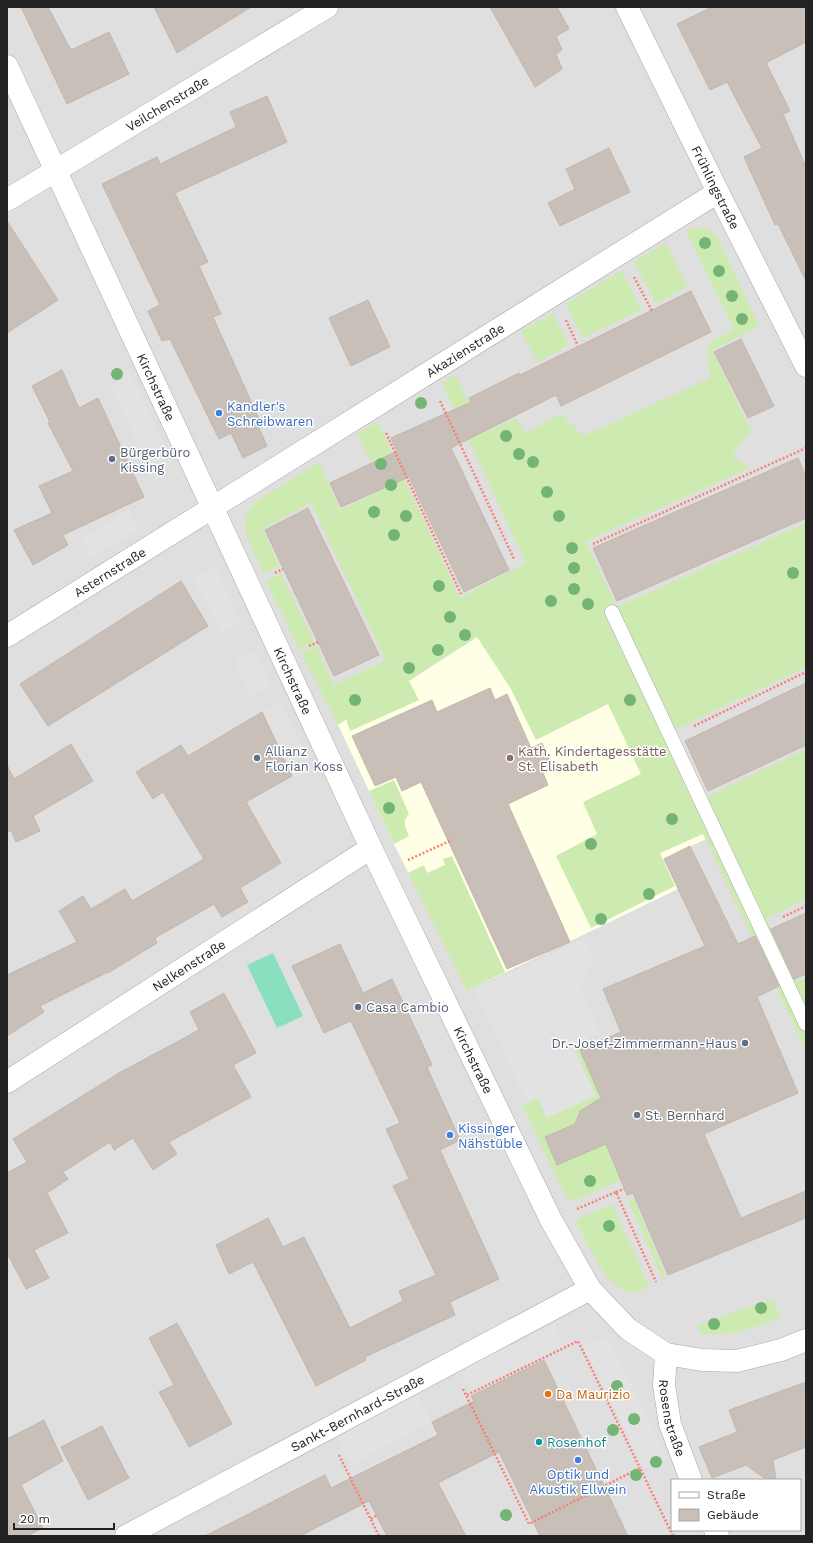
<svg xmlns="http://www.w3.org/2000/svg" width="813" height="1543" viewBox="0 0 813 1543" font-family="'Work Sans',sans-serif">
	<rect width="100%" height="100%" fill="#f2efe9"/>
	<!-- residential -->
	<path fill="#e0dfdf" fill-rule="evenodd" d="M7,7h799v1529h-799zM672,1480h128v50h-128z"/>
	<!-- education -->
	<path fill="#ffffe5" d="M582,575l124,264 -41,19 13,31 -211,102 -73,-147 -56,-119 139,-88z"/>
	<!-- grass -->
	<path fill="#cdebb0" d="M692,228c13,-1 16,0 26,9l41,89 -47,24 39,81 -19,24 18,13 -164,73 31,66 189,-84v144l-131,63 31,67 100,-48v150l-40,19 30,64 10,-4v73l-103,-217 -43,19 15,33 -84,42 -35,-72 41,-22 -14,-32 58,-28 -33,-70 -72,36 -25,-51 -34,-52 -68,44 10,19 -69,31 -4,-12 -8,6 -37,-72 15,-8 18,40 52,-25 -75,-157 -48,26 16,37 -15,8 -17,-37 -2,-10 1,-10 5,-9 9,-9 59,-37 21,48 44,-21 -27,-56 21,-11 82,176 66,-35 -84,-180 13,-8 29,58 33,-15 8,15 36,-19 23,22 126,-58 -3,-27 2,-8 25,-13 -48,-99z
		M666,243l21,44 -31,17 -22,-42z
		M622,270l19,40 -58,28 -17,-34z
		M553,314l16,31 -31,17 -17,-31z
		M281,574l33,68 -15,7 -33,-68z
		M394,780l15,34c-7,8 -4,13 0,22l-15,8 -25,-53z
		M452,856l53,116 -38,19 -59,-118 16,-8 3,8 18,-8 -2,-6z
		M576,1043l31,68c-10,-2 -21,-7 -29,2v10l-33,15 12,27 54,-23 15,36 -52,23 -8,-4 -44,-92 16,-7 9,20 26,-74z
		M634,1198l32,78 -4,2 -34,-78z
		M612,1204l37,82c-6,4 -13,7 -21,6 -23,-6 -43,-51 -52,-72z
		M773,1299l7,19c-26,10 -51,19 -79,16l-4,-9z"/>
	<!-- pitch -->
	<path fill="#88e0be" d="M273,953l30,63 -26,12 -30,-63z"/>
	<!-- parking -->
	<path fill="#e2e2e2" d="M128,368l45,96 -18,17 -43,-92z
		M129,510l10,19 -48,30 -9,-21z
		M215,566l26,56 -20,10 -28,-54z
		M254,651l17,34 -20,11 -18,-36z
		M281,703l32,67 -17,10 -33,-69z
		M585,938l10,25 -8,8 -7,17 20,45 -27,12 23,51 -49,22 -9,-20 -11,5 -52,-113z
		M555,1324l9,22 -93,45 -11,-21z
		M601,1337l8,2 59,119 -23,11 -62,-123z
		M416,1393l16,29 -81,43 -16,-30z
		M534,1527l5,9h-23z
		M675,1530h28l2,6h-27z"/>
	<!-- building -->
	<path fill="#c7bfb8" stroke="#c4b6ab" d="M21,7h27l23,43 38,-18 20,42 -62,30z
		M154,7h97l-74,46z
		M490,7h67l12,22 -13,7 6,14 -6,4 6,15 -27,18z
		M712,7h94v35l-40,21 24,48 -7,3 23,53v114l-28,-57 -3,1 -31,-68 18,-9 -19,-36 -16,-30 -17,8 -33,-66z
		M267,96l20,46 -112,51 33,69 -9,4 22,48 -8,3 46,102 -3,2 11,25 -24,12 -12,-25 -12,6 -49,-100 -8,2 -14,-30 12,-6 -58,-121 55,-27 3,7 76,-37 -6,-15z
		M609,148l21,44 -70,34 -12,-23 27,-14 -9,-20z
		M7,221l51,79 -51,33z
		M691,291l20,41 -150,74 -5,-11 -105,53 58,122 -45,22 -55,-115 -68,30 -11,-24 67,-32 -6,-13 80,-36 -2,-4 50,-25 1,2z
		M368,300l22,47 -39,19 -22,-48z
		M741,339l33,67 -26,12 -34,-66z
		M62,370l17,38 19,-10 46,99 -81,38 5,10 -35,20 -19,-35 38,-17 -13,-27 34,-15 -25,-48 2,-1 -18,-36z
		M798,458l8,18v42l-189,83 -24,-53z
		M308,508l71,147 -45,21 -69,-146z
		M181,581l27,45 -160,100 -28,-42z
		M806,683v62l-98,46 -23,-50z
		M490,688l5,12 12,-6 24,54 11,-5 10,23 -10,5 6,14 -40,19 62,138 -63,27 -86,-187 -19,9 -6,-14 -21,9 -23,-50 80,-36 5,12z
		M262,712l30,64 -46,26 35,61 -41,25 8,14 -26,15 -8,-13 -59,34 2,5 -49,30v-1l-68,34 4,6 -37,24v-61l70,-33 -18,-31 24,-15 8,13 34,-20 7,12 72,-42 -41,-67 -10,7 -17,-27 45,-27 7,11z
		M71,744l22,37 -60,35 7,15 -24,11 -5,-12 -4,2v-67l7,14z
		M690,846l48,98 17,-8 24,50 -22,11 41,96 -94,41 37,84 65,-27v27l-138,57 -35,-82 -6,2 -21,-51 -49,21 -12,-28 30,-13 5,-13 21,-13 -21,-48 41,-18 -18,-43 102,-43 -41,-87z
		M806,913v61l-12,5 -23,-50z
		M340,944l23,49 29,-14 30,64 10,22 -5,2 33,73 -20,10 59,129 -49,23 5,13 -90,42 1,3 -50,26 -63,-124 -24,12 -13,-29 52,-27 15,29 21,-10 46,91 53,-27 -4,-10 37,-16 -43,-89 16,-7 -23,-50 14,-6 -49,-102 -27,12 -32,-67z
		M224,993l32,60 -23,12 18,32 -82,45 8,12 -24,16 -20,-32 -19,12 -4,-8 -47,30 5,7 -21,14 21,40 -34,17 15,28 -23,11 -19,-36v-80l20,-11 -14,-23 106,-66 80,-43 -9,-18z
		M177,1323l55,101 -43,23 -30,-55 15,-7 -25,-47z
		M544,1360l84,176h-88l-41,-84 -61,31 28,53h-79l-18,-35 -69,35h-95l120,-61 6,13 107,-53 -6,-13 42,-21 -3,-5z
		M806,1382v65l-33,13 3,20h-9l-21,-15 -34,13 -13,-31 38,-15 -8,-22z
		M44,1420l19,41 -42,24 22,43 -16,8h-20v-97z
		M102,1426l27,52 -41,22 -27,-53z"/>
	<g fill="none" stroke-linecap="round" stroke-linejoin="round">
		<defs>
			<path id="lane" d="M612,612l194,412"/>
			<g id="street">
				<path id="s1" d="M627,7l91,185 88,174"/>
				<path id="s2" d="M7,66l364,782 180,372 39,69 38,40 38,25 36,6 35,1 44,-11 25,-10"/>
				<path id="s3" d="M7,200l320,-193"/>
				<path id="s4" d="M7,636l711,-444"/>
				<path id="s5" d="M7,1082l364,-234"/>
				<path id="s6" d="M666,1354l-2,31 6,39 21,56"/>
				<path d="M715,1530l3,6"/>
				<path id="s7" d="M126,1536l464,-247"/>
			</g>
		</defs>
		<!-- lane casing -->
		<use href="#lane" stroke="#a9a9a9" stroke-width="15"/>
		<!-- street casing -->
		<use href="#street" stroke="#a9a9a9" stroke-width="23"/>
		<!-- path -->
		<path stroke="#fa8072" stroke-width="2.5" stroke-dasharray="2 2" stroke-linecap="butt" d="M634,277l18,34
			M566,320l12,26
			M440,401l74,158
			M386,433l75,161
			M593,544l213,-96
			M275,573l8,-4
			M309,646l9,-4
			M694,726l112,-54
			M408,860l44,-20
			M783,917l23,-11
			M616,1192l8,-3
			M577,1209l39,-17 40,90
			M463,1389l66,135 111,-56 33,68
			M467,1395l111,-54 62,127
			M339,1455l40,81
			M371,1519l6,-4"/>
		<!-- lane -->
		<use href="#lane" stroke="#fff" stroke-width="14"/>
		<!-- street -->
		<use href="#street" stroke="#fff" stroke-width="22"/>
	</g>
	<!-- trees -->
	<g fill="#74b475">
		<circle cx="705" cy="243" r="6"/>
		<circle cx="719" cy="271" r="6"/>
		<circle cx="732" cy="296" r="6"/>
		<circle cx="742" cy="319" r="6"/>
		<circle cx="117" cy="374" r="6"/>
		<circle cx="421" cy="403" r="6"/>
		<circle cx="506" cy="436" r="6"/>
		<circle cx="519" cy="454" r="6"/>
		<circle cx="533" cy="462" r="6"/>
		<circle cx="381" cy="464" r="6"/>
		<circle cx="391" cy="485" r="6"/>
		<circle cx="547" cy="492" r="6"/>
		<circle cx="374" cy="512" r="6"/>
		<circle cx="406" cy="516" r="6"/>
		<circle cx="559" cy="516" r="6"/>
		<circle cx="394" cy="535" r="6"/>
		<circle cx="572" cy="548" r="6"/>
		<circle cx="574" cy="568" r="6"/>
		<circle cx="793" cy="573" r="6"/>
		<circle cx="439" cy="586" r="6"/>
		<circle cx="574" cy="589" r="6"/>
		<circle cx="551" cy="601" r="6"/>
		<circle cx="588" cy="604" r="6"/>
		<circle cx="450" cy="617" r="6"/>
		<circle cx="465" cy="635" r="6"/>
		<circle cx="438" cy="650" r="6"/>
		<circle cx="409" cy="668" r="6"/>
		<circle cx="355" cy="700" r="6"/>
		<circle cx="630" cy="700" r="6"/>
		<circle cx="389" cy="808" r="6"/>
		<circle cx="672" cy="819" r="6"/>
		<circle cx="591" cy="844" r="6"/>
		<circle cx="649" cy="894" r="6"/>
		<circle cx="601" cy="919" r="6"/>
		<circle cx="590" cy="1181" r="6"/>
		<circle cx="609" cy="1226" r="6"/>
		<circle cx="761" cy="1308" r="6"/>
		<circle cx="714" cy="1324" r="6"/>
		<circle cx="617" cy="1386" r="6"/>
		<circle cx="634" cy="1419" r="6"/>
		<circle cx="613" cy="1430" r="6"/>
		<circle cx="656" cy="1462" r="6"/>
		<circle cx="636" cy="1475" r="6"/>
		<circle cx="506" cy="1515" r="6"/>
	</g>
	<!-- markers -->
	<g fill="#3f7fe0" stroke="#fff" stroke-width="1.5">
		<circle cx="219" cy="413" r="4"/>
		<circle cx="450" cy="1135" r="4"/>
		<circle cx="578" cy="1460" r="4"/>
	</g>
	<g fill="#5c6f8a" stroke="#fff" stroke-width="1.5">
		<circle cx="112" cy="459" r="4"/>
		<circle cx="257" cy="758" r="4"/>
		<circle cx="358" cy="1007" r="4"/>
		<circle cx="745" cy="1043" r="4"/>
	</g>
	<circle fill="#8d6e63" stroke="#fff" stroke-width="1.5" cx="510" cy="758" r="4"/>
	<circle fill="#6b7280" stroke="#fff" stroke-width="1.5" cx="637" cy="1115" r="4"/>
	<circle fill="#e8710a" stroke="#fff" stroke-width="1.5" cx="548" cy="1394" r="4"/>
	<circle fill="#0f9aa8" stroke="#fff" stroke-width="1.5" cx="539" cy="1442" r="4"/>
	<g text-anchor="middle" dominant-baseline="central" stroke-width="3" stroke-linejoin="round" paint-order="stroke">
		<!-- street labels -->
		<g font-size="13" fill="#222" stroke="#fff">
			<text stroke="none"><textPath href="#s3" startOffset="187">Veilchenstraße</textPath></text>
			<text stroke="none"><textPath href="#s1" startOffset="201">Frühlingstraße</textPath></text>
			<text stroke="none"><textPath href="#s4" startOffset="540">Akazienstraße</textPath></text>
			<text stroke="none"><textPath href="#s2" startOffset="354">Kirchstraße</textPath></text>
			<text stroke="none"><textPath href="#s4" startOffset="121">Asternstraße</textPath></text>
			<text stroke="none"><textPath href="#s2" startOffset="678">Kirchstraße</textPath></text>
			<text stroke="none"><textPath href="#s5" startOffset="216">Nelkenstraße</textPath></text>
			<text stroke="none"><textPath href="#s2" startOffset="1098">Kirchstraße</textPath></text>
			<text stroke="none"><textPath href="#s7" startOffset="262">Sankt-Bernhard-Straße</textPath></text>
			<text stroke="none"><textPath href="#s6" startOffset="65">Rosenstraße</textPath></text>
		</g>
		<!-- shop labels -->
		<g font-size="13" fill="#366cbe" stroke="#fff" text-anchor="start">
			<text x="227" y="406">Kandler's<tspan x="227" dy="15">Schreibwaren</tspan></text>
			<text x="458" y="1128">Kissinger<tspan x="458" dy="15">Nähstüble</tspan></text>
			<text x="578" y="1474" text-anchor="middle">Optik und<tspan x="578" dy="15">Akustik Ellwein</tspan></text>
		</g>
		<!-- service labels -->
		<g font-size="13" fill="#4e5e75" stroke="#fff" text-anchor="start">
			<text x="120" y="452">Bürgerbüro<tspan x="120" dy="15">Kissing</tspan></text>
			<text x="265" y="751">Allianz<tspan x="265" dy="15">Florian Koss</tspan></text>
			<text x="366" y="1007">Casa Cambio</text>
			<text x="737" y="1043" text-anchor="end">Dr.-Josef-Zimmermann-Haus</text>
		</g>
		<!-- education labels -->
		<g font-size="13" fill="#785e54" stroke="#fff" text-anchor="start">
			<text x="518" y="751">Kath. Kindertagesstätte<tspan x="518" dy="15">St. Elisabeth</tspan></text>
		</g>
		<!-- worship labels -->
		<g font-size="13" fill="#5b616d" stroke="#fff" text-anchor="start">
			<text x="645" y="1115">St. Bernhard</text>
		</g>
		<!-- food labels -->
		<g font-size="13" fill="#c56008" stroke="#fff" text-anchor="start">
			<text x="556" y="1394">Da Maurizio</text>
		</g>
		<!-- culture labels -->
		<g font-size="13" fill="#0d838f" stroke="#fff" text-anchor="start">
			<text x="547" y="1442">Rosenhof</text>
		</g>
	</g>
	<!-- border -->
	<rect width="813" height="1543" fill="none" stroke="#222222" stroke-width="16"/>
	<!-- legend -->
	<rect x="671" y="1479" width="130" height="52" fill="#ffffff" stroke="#a7a7a7"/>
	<rect x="679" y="1492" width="20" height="6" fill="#ffffff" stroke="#a7a7a7"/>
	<text x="707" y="1499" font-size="12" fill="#222222">Straße</text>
	<rect x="679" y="1509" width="20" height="12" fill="#c7bfb8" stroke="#a7a7a7"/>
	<text x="707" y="1519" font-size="12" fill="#222222">Gebäude</text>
	<!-- scale -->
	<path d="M14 1523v6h100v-6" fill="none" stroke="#222222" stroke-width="2"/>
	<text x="20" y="1523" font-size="12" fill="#222222" stroke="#ffffff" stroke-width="3" paint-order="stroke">20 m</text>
</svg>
